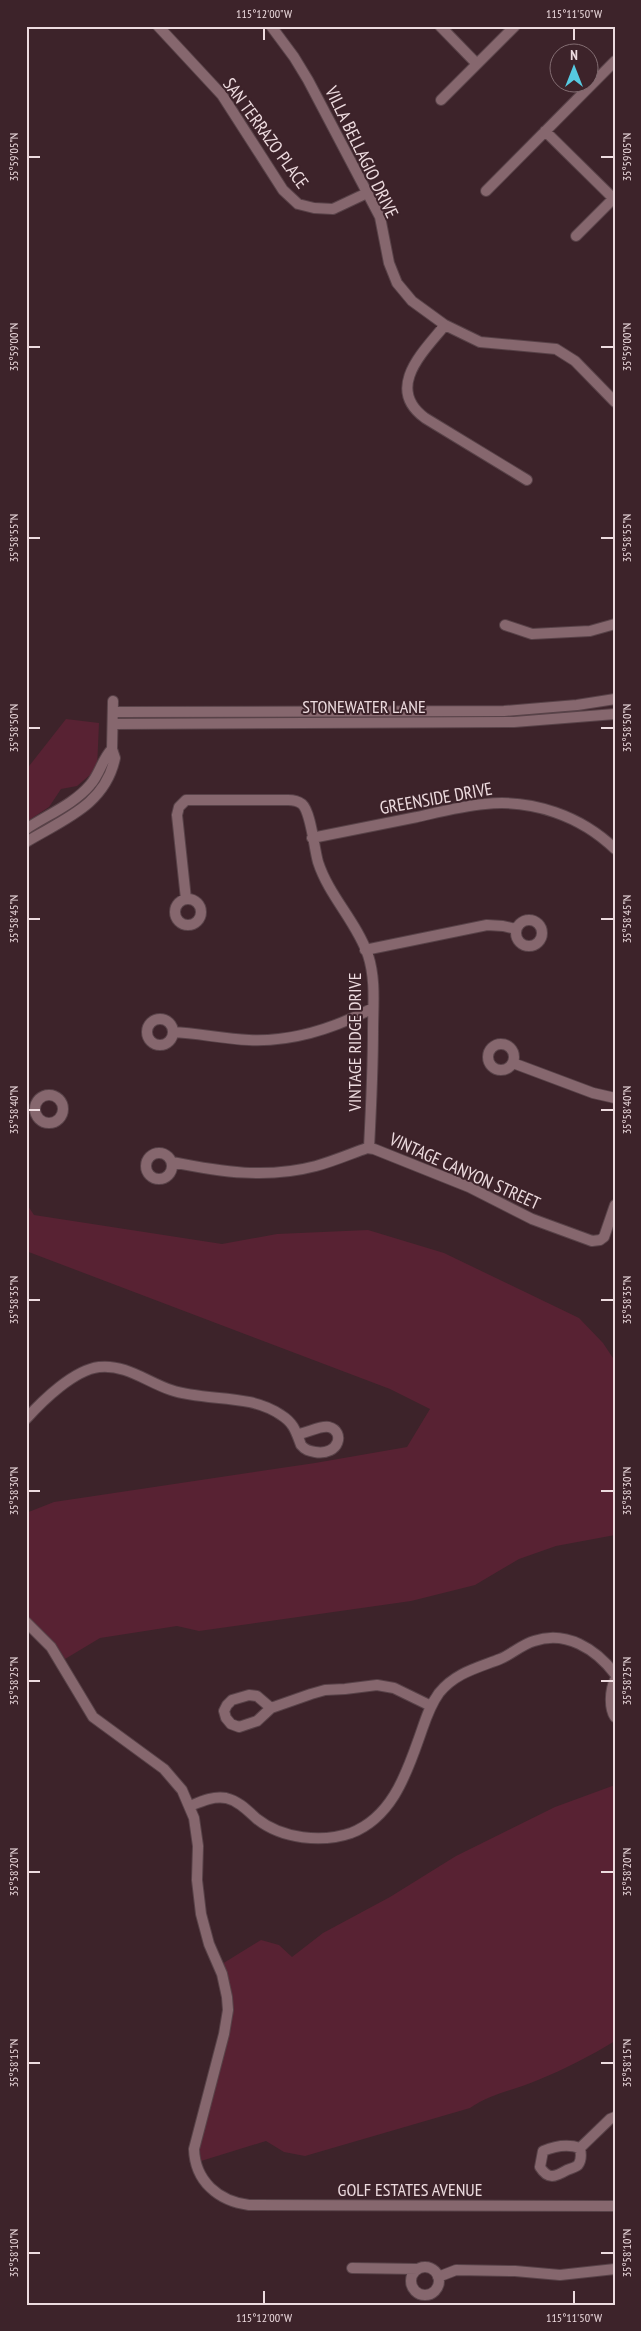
<svg xmlns="http://www.w3.org/2000/svg" width="641" height="2331" viewBox="0 0 641 2331" font-family="'PT Sans Narrow',sans-serif">
	<rect width="100%" height="100%" fill="#3d232a"/>
	<!-- green -->
	<path fill="#582233" d="M66,719l33,4 -2,46 -20,17 -16,3 -12,18 -23,15v-52z
		M26,1203l8,12 188,29 55,-10 91,-4 76,23 135,65 24,25 12,18v174l-59,11 -37,13 -44,26 -64,16 -212,30 -22,-5 -77,12 -35,21 -10,-16 -29,-28v-102l28,-11 261,-39 92,-16 23,-38 -40,-20 -364,-138z
		M615,1785v256c-25,15 -50,28 -77,39 -23,10 -48,14 -68,28l-165,48 -21,-4 -18,-11 -65,20 -2,-18 33,-135 -1,-18 -9,-26 39,-24 18,5 13,12 31,-24 67,-36 66,-41 99,-49z"/>
	<g fill="none" stroke-linecap="round" stroke-linejoin="round">
		<defs>
			<path id="minor" d="M158,26l64,69 61,95 15,14 16,4 19,1 34,-16
				M271,26l23,31 14,23 72,137 9,46 8,20 15,18 33,24 35,17 76,7 19,12 40,41
				M440,26l37,38
				M441,100l74,-74
				M545,131l68,67
				M486,191l129,-130
				M576,236l39,-39
				M445,325c-21,26 -61,63 -20,93l102,62
				M505,625l27,9 58,-3 25,-7
				M113,712l391,-1 73,-6 38,-6
				M113,724l401,-2 101,-8
				M26,829c21,-14 48,-25 64,-44 10,-11 12,-26 22,-36
				M312,838c35,-7 70,-14 105,-21 22,-5 45,-11 68,-13 47,-5 96,12 130,45
				M26,842c38,-23 79,-37 89,-84l-3,-9 1,-48
				M175 912a13 13 0 1 1 26 0a13 13 0 1 1-26 0Z
				M186,899l-9,-84 2,-8 7,-7h102c5,0 10,1 14,4 9,8 12,44 16,58 11,34 38,59 50,93 8,25 5,50 5,76 0,39 -2,78 -4,117
				M516 933a13 13 0 1 1 26 0a13 13 0 1 1-26 0Z
				M365,950l122,-25 16,1 13,3
				M147 1032a13 13 0 1 1 26 0a13 13 0 1 1-26 0Z
				M173,1032c25,1 50,7 76,8 43,2 86,-12 124,-32
				M488 1057a13 13 0 1 1 26 0a13 13 0 1 1-26 0Z
				M513,1063l80,30 22,5
				M35 1109a14 14 0 1 1 28 0a14 14 0 1 1-28 0Z
				M146 1166a13 13 0 1 1 26 0a13 13 0 1 1-26 0Z
				M172,1162c49,10 95,17 144,4 18,-5 34,-12 51,-18l7,1 95,38 63,32 60,22 8,-1 4,-3 11,-32
				M26,1419c17,-19 48,-49 73,-52 27,-3 48,15 72,23 36,12 78,3 110,25 13,8 15,17 20,30 4,5 8,6 14,7 25,4 30,-21 14,-25 -9,-2 -21,6 -31,7
				M26,1622l25,25 42,70 71,52 18,21 12,28 4,28 -1,34 4,34 8,30 13,30 5,23 1,13 -4,24 -30,115c1,32 24,52 55,56l366,1
				M615,1680c-5,10 -6,28 0,37
				M271,1708l-14,-12 -8,-1 -17,5 -5,5 -3,6 2,7 5,6 8,3 18,-6 14,-13 40,-14 14,-4 20,-1 32,-4 17,3 37,18
				M190,1806c12,-5 23,-10 36,-8 13,3 22,13 31,21 25,20 65,24 94,14 39,-15 54,-55 67,-92 6,-16 10,-33 21,-48 16,-20 38,-25 61,-34 12,-5 21,-14 34,-18 32,-11 62,8 81,33
				M580,2148c-12,-4 -25,-2 -37,3l-3,16c8,13 15,10 27,3 3,-1 9,-3 11,-5 4,-5 3,-12 2,-17l30,-29 5,-2
				M411 2281a14 14 0 1 1 28 0a14 14 0 1 1-28 0Z
				M352,2268l66,1
				M438,2277l18,-7 59,1 45,4 55,-6"/>
		</defs>
		<!-- minor casing -->
		<use href="#minor" stroke="#584248" stroke-width="12"/>
		<!-- minor -->
		<use href="#minor" stroke="#86676e" stroke-width="10"/>
	</g>
	<!-- ticks -->
	<path fill="none" stroke="#eddbdf" stroke-width="2" d="M264,28v12M574,28v12M28,157h12M601,157h13M28,347h12M601,347h13M28,538h12M601,538h13M28,728h12M601,728h13M28,919h12M601,919h13M28,1110h12M601,1110h13M28,1300h12M601,1300h13M28,1491h12M601,1491h13M28,1681h12M601,1681h13M28,1872h12M601,1872h13M28,2063h12M601,2063h13M28,2253h12M601,2253h13M264,2291v13M574,2291v13"/>
	<g text-anchor="middle" dominant-baseline="central" stroke-width="4" stroke-linejoin="round" paint-order="stroke">
		<!-- street labels -->
		<g font-size="18" fill="#eddbdf" stroke="#3d232a">
			<text transform="translate(266 133) rotate(54)">SAN TERRAZO PLACE</text>
			<text transform="translate(362 152) rotate(64)">VILLA BELLAGIO DRIVE</text>
			<text x="364" y="706">STONEWATER LANE</text>
			<text transform="translate(436 798) rotate(-10)">GREENSIDE DRIVE</text>
			<text transform="translate(354 1042) rotate(-90)">VINTAGE RIDGE DRIVE</text>
			<text transform="translate(465 1171) rotate(24)">VINTAGE CANYON STREET</text>
			<text x="410" y="2189">GOLF ESTATES AVENUE</text>
		</g>
	</g>
	<!-- border -->
	<rect width="641" height="2331" fill="none" stroke="#3d232a" stroke-width="55"/>
	<!-- north arrow -->
	<g transform="translate(574 68)"><circle r="24" fill="#3d232a" stroke="#836d72"/>
	<path d="M0-4L9 19L0 12L-9 19Z" fill="#56c9e1"/>
	<text y="-8" font-size="14" font-weight="bold" text-anchor="middle" fill="#eddbdf">N</text>
	</g>
	<rect x="28" y="28" width="586" height="2276" fill="none" stroke="#eddbdf" stroke-width="2"/>
	<g font-size="12" text-anchor="middle" fill="#eddbdf">
		<text x="264" y="18">115°12'00"W</text>
		<text x="574" y="18">115°11'50"W</text>
		<text transform="translate(14 157) rotate(-90)" y="4">35°59'05"N</text>
		<text transform="translate(627 157) rotate(-90)" y="4">35°59'05"N</text>
		<text transform="translate(14 347) rotate(-90)" y="4">35°59'00"N</text>
		<text transform="translate(627 347) rotate(-90)" y="4">35°59'00"N</text>
		<text transform="translate(14 538) rotate(-90)" y="4">35°58'55"N</text>
		<text transform="translate(627 538) rotate(-90)" y="4">35°58'55"N</text>
		<text transform="translate(14 728) rotate(-90)" y="4">35°58'50"N</text>
		<text transform="translate(627 728) rotate(-90)" y="4">35°58'50"N</text>
		<text transform="translate(14 919) rotate(-90)" y="4">35°58'45"N</text>
		<text transform="translate(627 919) rotate(-90)" y="4">35°58'45"N</text>
		<text transform="translate(14 1110) rotate(-90)" y="4">35°58'40"N</text>
		<text transform="translate(627 1110) rotate(-90)" y="4">35°58'40"N</text>
		<text transform="translate(14 1300) rotate(-90)" y="4">35°58'35"N</text>
		<text transform="translate(627 1300) rotate(-90)" y="4">35°58'35"N</text>
		<text transform="translate(14 1491) rotate(-90)" y="4">35°58'30"N</text>
		<text transform="translate(627 1491) rotate(-90)" y="4">35°58'30"N</text>
		<text transform="translate(14 1681) rotate(-90)" y="4">35°58'25"N</text>
		<text transform="translate(627 1681) rotate(-90)" y="4">35°58'25"N</text>
		<text transform="translate(14 1872) rotate(-90)" y="4">35°58'20"N</text>
		<text transform="translate(627 1872) rotate(-90)" y="4">35°58'20"N</text>
		<text transform="translate(14 2063) rotate(-90)" y="4">35°58'15"N</text>
		<text transform="translate(627 2063) rotate(-90)" y="4">35°58'15"N</text>
		<text transform="translate(14 2253) rotate(-90)" y="4">35°58'10"N</text>
		<text transform="translate(627 2253) rotate(-90)" y="4">35°58'10"N</text>
		<text x="264" y="2322">115°12'00"W</text>
		<text x="574" y="2322">115°11'50"W</text>
	</g>
</svg>
